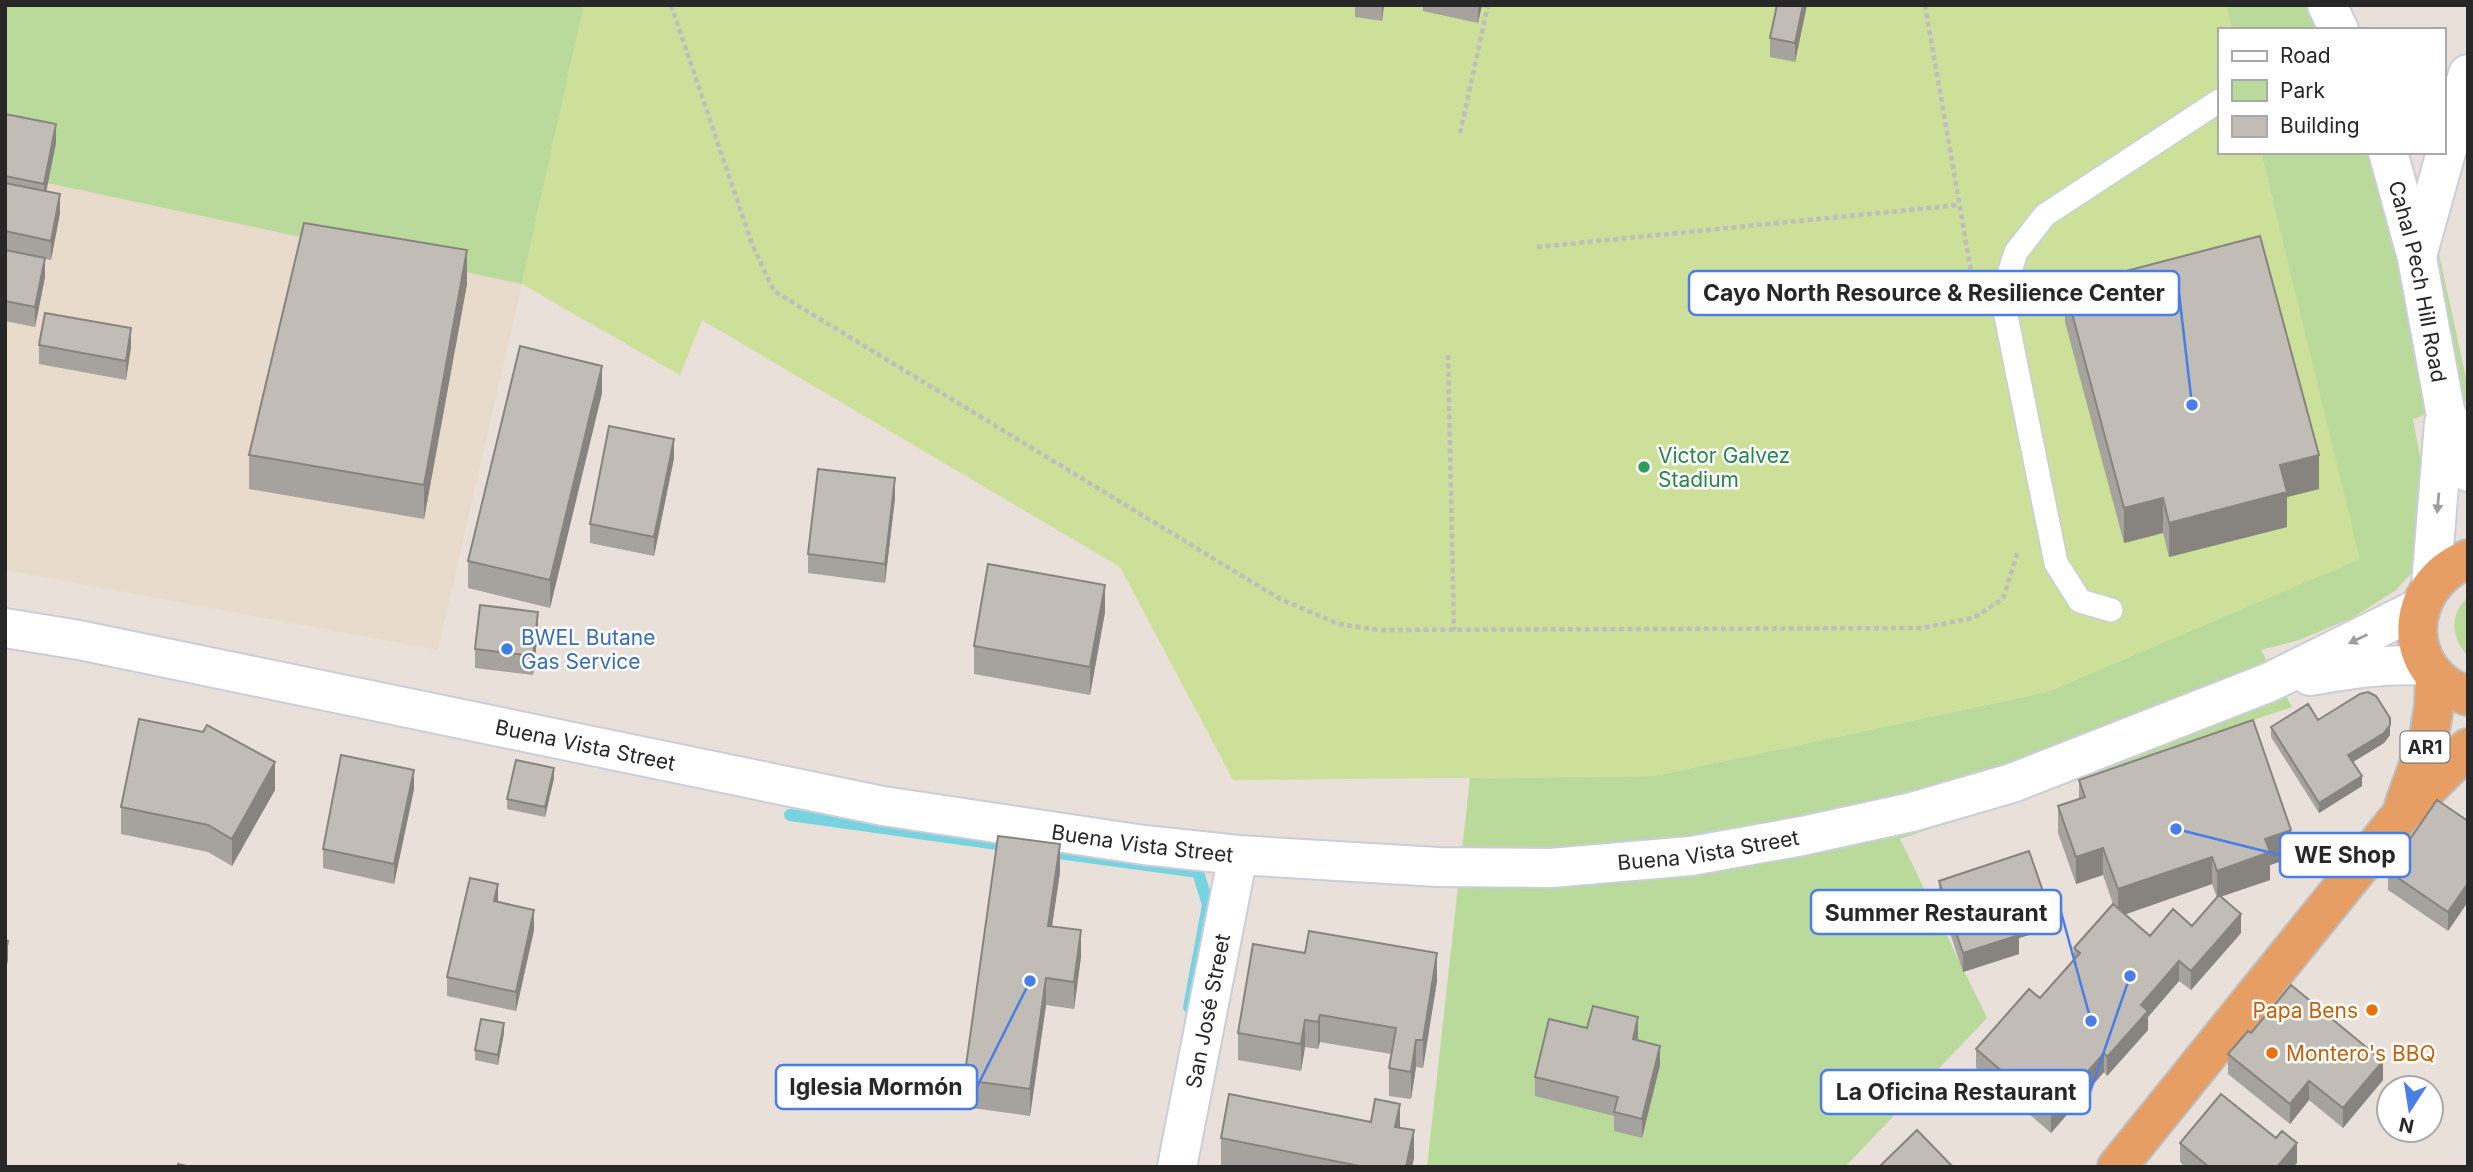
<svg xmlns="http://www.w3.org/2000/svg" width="2473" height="1172" viewBox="0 0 2473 1172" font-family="Inter,sans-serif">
	<rect width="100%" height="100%" fill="#e9e0da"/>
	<!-- education -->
	<path fill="#e9dbcb" d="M5,174l517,110 -84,366 -433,-80z"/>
	<!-- green -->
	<path fill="#bada9c" d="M5,5h579l-62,279 -517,-110z
		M2226,5h119l13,25h-126z
		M2261,152h148l29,97 30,138v14l-55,18 14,75 -7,70 -24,26 -44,28 -53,22 -38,10 31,57 -392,132 87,179 -142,149h-418l43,-389 184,-2 393,-84 312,-133z
		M2468,597v59c-17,-18 -19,-42 0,-59z"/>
	<!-- pitch -->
	<path fill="#cce099" d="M584,5h1642l6,25h-13v122h42l99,407 -313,133 -393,84 -421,4 -113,-213 -418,-247 -22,55 -158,-91z"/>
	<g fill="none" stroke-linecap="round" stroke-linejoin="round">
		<!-- stream -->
		<path stroke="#78d3e0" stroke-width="12" d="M790,815l222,31
			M1044,851l154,21 10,33 -19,102"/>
		<defs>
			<path id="service" d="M2111,610l-31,-9 -24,-38 -54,-267 14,-44 29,-37 174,-114"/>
			<g id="minor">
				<path d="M2327,5l12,25"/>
				<path id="s1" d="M2388,152l29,106 28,152 23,62"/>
				<path d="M2417,256l51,-182"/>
				<path d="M2431,585l13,-162"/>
				<path id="s2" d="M1177,1167l61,-312"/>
			</g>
			<g id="secondary">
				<path id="s3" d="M5,628l74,12 804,166 261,39 94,10 200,12 113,1 140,-12 111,-20 110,-24 100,-29 258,-101 149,-74"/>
				<path d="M2310,676c40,-7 77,-13 117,-10"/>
			</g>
			<path id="trunk" d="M2468,559c-66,27 -69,114 0,137
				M2404,806l25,-69 5,-31 1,-29
				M2117,1167l284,-352 67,-67"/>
		</defs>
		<!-- service casing -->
		<use href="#service" stroke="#c9ced8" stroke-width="26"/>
		<!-- minor casing -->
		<use href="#minor" stroke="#c9ced8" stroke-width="42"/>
		<!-- secondary casing -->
		<use href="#secondary" stroke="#c9ced8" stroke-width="42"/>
		<!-- trunk casing -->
		<use href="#trunk" stroke="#bebebe" stroke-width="42"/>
		<!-- path -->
		<path stroke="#bebebe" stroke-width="4.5" stroke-dasharray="5 3.5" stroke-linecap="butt" d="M671,5l81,239 22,47 506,308 59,25 40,6 543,-2 51,-10 30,-19 15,-48
			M1925,5l47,272
			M1460,133l28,-128
			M1537,247l422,-42
			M1448,355l6,275"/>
		<!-- service -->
		<use href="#service" stroke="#fff" stroke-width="23"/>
		<!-- minor -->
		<use href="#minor" stroke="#fff" stroke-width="38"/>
		<!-- secondary -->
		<use href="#secondary" stroke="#fff" stroke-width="38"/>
		<!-- trunk -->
		<use href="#trunk" stroke="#e69e64" stroke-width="38"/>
	</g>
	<!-- wall -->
	<path fill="#a6a29d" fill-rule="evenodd" d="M1355,5h29l-2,16 -27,-4z
		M1423,5h59l-4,18 -55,-12z
		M1777,5h30l-12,57 -25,-5v-19z
		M5,114l51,29 -10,48 14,22 -9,47 -6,-1v18l-10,50 -30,-6z
		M467,284l-43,235 -175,-30v-34z
		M2065,287l254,202 -32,8v30l-118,30 -6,-24 -39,10 -59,-221z
		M39,345l92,2 -5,33 -87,-16z
		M602,393l-52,215 -82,-20v-27z
		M674,458l-20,98 -64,-13v-19z
		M895,498l-10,85 -77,-10v-19z
		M1105,612l-15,83 -116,-21v-28z
		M538,631l-5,44 -58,-7v-19z
		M2318,720l72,15 -6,8 -31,19 9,24 -43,27 -48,-76v-10z
		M2468,773v43h-2v-34z
		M554,778l-9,39 -38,-8v-10z
		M2079,780l212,78 -21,7v15l-50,17 21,36 -50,57 -12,-9 -31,36v13l-41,46 -3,-4 -53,61 -75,-65v-19l64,-51 34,-38v-12l39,-44 -10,-29 -27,9 -18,-51v-27l21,-7zM2212,884l5,14 -25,28 -42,10 -25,-22z
		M414,789l-20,95 -71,-16v-19z
		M275,790l-43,76 -24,-14 -87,-18v-27z
		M2468,821l-20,110 -60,-41v-19z
		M1060,872l-8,54 29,31 -7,52 -28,-4 -16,111 -66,-9v-27z
		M1939,881l110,48 -30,9v16l-56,18 -24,-72z
		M498,902l36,28 -18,81 -69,-15v-19z
		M1437,981l-14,87 -7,-1 -5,32 -22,-3v-28l2,-14 -71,-12 -2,7 -13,-2 -4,24 -63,-11v-27z
		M1587,1028l51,9 -1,3 23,25 -18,73 -28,-7v-15l-79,-20v-19z
		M504,1033l-6,32 -23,-5v-10z
		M2251,1033l132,47 -40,48 -34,-28 -19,24 -62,-50v-20z
		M1221,1138l193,20 -2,9h-185l-6,-2z
		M2180,1143l117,20 -4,4h-108l-5,-5z"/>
	<!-- shaded-wall -->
	<path fill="#87847f" d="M1382,5h2l-2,16z
		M1478,5h4l-4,18z
		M1803,5h4l-12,57v-19z
		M56,124v19l-12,60v-19z
		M60,194v19l-9,47v-19z
		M467,250v34l-43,235v-34z
		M45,258v19l-10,50v-20z
		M131,328v19l-5,33v-19z
		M602,366v27l-52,215v-28z
		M674,439v19l-20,98v-19z
		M2319,455v34l-32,8v30l-118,30v-34l111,-58z
		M895,478v20l-10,85v-19z
		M2163,498v35l-39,10v-35z
		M1105,585v27l-15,83v-28z
		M538,612v19l-5,44v-19z
		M2390,725v10l-6,8 -36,22v-10z
		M275,762v28l-43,76v-27z
		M554,768v10l-9,39v-10z
		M414,770v19l-20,95v-20z
		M2362,776v10l-43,27v-10z
		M2291,830v28l-21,7v15l-53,18v-27l48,-32z
		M1060,844v28l-12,81v-27z
		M2103,848v27l-27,9v-27z
		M2212,857v27l-94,33v-28z
		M2468,883v19l-20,29v-19z
		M498,884v19l-4,-2z
		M2049,909v20l-30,9v16l-56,18v-19l51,-32z
		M534,910v20l-18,81v-19z
		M2241,914v19l-50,57v-19z
		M1081,930v27l-7,52v-27z
		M8,941v19l-3,15v-19z
		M1437,953v28l-14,87v-28z
		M2179,961v20l-31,36v13l-41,46v-19l34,-52z
		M1046,978v27l-16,111v-27z
		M1320,1015v27l-2,7v-27z
		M1638,1017v20l-5,22v-20z
		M1305,1020v27l-4,24v-27z
		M504,1023v10l-6,32v-10z
		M1416,1040v27l-5,32v-27z
		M1660,1046v19l-18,73v-19z
		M2104,1053v19l-53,61v-20z
		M2383,1061v19l-40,48v-20z
		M2309,1081v19l-19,24v-20z
		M1400,1104v27l-5,-4z
		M1414,1130v28l-2,9h-6z
		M2297,1143v20l-4,4h-16z"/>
	<!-- building -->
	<path fill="#c1bcb6" stroke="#87847f" stroke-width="2" d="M1777,5h26l-8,38 -25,-5z
		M5,114l51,10 -12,60 -39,-8z
		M5,183l55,11 -9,47 -46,-10z
		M304,223l163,27 -43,235 -175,-30z
		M2260,236l59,219 -39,10 7,27 -118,31 -6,-25 -39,10 -59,-221z
		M5,250l40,8 -10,49 -30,-6z
		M45,313l86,15 -5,33 -87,-16z
		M520,346l82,20 -52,214 -82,-19z
		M609,426l65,13 -20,98 -64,-13z
		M818,469l77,9 -10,86 -77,-10z
		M988,564l117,21 -15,82 -116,-21z
		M480,605l58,7 -5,44 -58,-7z
		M2368,692l8,4 14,22v7l-6,8 -36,22 14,21 -43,27 -48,-76 37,-23 10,16 42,-26z
		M139,719l64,13 4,-7 68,37 -43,77 -24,-14 -87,-18z
		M2253,720l38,110 -26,9 5,13 -53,19 -5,-14 -94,32 -15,-41 -27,9 -18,-51 27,-9 -6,-17z
		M341,755l73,15 -20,94 -71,-15z
		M516,760l38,8 -9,39 -38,-8z
		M2437,800l31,21v62l-20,29 -60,-41z
		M998,836l62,8 -12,82 33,4 -7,52 -28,-4 -16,111 -66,-9z
		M2029,851l20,58 -35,12 5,14 -56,18 -24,-72z
		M470,878l28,6 -4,17 40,9 -18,82 -69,-15z
		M2219,895l22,19 -50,57 -12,-10 -38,44 7,6 -41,46 -3,-4 -53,60 -75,-64 53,-60 11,9 40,-45 -6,-5 39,-44 37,32 23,-27 19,17z
		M1309,931l128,22 -14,87h-7l-5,32 -22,-4 7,-40 -76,-13 -2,7 -13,-2 -4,24 -63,-11 15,-89 52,9z
		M5,940l3,1 -3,15z
		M2291,985l92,76 -40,47 -34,-27 -19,23 -62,-50 20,-23 3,2z
		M1593,1006l45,11 -5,22 27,7 -18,73 -28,-7 4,-15 -83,-20 14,-58 38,9z
		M481,1019l23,4 -6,32 -23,-5z
		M1229,1094l142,28 4,-23 25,5 -5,23 19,3 -8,37h-42l-143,-29z
		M2221,1094l55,44 6,-7 15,12 -20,24h-68l-29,-24z
		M1917,1130l36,37h-74z
		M178,1164l13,3h-13z"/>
	<!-- one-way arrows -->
	<defs><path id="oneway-solid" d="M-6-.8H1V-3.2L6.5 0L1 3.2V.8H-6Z" transform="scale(1.75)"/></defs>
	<g fill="#9e9e9e">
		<use href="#oneway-solid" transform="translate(2438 503) rotate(95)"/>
		<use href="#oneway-solid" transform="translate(2358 639) rotate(154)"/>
	</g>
	<!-- markers -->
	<circle fill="#2e9e5b" stroke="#fff" stroke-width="2.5" cx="1644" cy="467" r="7"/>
	<circle fill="#3f7fe0" stroke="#fff" stroke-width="2.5" cx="507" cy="649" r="7"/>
	<g fill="#e8710a" stroke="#fff" stroke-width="2.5">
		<circle cx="2372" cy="1010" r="7"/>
		<circle cx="2272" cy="1053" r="7"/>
	</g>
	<g text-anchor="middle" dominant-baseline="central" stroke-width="5" stroke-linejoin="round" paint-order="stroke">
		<!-- shield labels -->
		<rect fill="#fff" stroke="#686868" stroke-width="2" x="2400.5" y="731.5" width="49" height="31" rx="5"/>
		<g font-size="19" font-weight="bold" fill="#272727">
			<text x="2425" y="747">AR1</text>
		</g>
		<!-- street labels -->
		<g font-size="21" fill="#272727" stroke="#fff">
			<text stroke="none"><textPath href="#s1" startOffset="133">Cahal Pech Hill Road</textPath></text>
			<text stroke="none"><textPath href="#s3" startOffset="592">Buena Vista Street</textPath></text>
			<text stroke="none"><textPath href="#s3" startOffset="1158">Buena Vista Street</textPath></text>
			<text stroke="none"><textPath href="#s3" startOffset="1726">Buena Vista Street</textPath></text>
			<text stroke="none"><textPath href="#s2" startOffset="159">San José Street</textPath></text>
		</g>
		<!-- leisure labels -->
		<g font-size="21" fill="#27864d" stroke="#fff" text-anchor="start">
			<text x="1658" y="455">Victor Galvez<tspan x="1658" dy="24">Stadium</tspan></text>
		</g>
		<!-- shop labels -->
		<g font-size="21" fill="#366cbe" stroke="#fff" text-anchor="start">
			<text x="521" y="637">BWEL Butane<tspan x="521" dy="24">Gas Service</tspan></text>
		</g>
		<!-- food labels -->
		<g font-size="21" fill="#c56008" stroke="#fff" text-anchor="end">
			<text x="2358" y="1010">Papa Bens</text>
			<text x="2286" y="1053" text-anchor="start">Montero's BBQ</text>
		</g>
	</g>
	<!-- callouts -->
	<path fill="none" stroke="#4a7de6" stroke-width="2.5" d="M2192 405L2179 293M2176 829L2280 855M2091 1021L2061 912M1030 981L977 1087M2130 976L2090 1092"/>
	<g fill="#4a7de6" stroke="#fff" stroke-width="2.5">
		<circle cx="2192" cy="405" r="7"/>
		<circle cx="2176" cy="829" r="7"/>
		<circle cx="2091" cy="1021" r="7"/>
		<circle cx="1030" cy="981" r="7"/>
		<circle cx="2130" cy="976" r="7"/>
	</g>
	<g fill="#fff" stroke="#4a7de6" stroke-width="2.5">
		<rect x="1689" y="271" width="490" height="44" rx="7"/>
		<rect x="2280" y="833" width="130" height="44" rx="7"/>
		<rect x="1811" y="890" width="250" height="44" rx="7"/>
		<rect x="776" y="1065" width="201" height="44" rx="7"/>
		<rect x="1821" y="1070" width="269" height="44" rx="7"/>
	</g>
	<g font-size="23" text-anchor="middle" font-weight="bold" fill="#272727">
		<text x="1934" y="301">Cayo North Resource &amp; Resilience Center</text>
		<text x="2345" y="863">WE Shop</text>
		<text x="1936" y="921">Summer Restaurant</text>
		<text x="876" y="1095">Iglesia Mormón</text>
		<text x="1956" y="1100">La Oficina Restaurant</text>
	</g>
	<!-- border -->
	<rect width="2473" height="1172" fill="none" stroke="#272727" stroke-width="14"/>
	<!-- legend -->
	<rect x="2218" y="28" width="228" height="126" fill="#ffffff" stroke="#a9a9a9" stroke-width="2"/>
	<rect x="2232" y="51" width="35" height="10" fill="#ffffff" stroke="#a9a9a9" stroke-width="2"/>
	<text x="2280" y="63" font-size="21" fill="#272727">Road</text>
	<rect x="2232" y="80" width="35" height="21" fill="#bada9c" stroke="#a9a9a9" stroke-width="2"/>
	<text x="2280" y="98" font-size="21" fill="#272727">Park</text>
	<rect x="2232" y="116" width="35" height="21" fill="#c1bcb6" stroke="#a9a9a9" stroke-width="2"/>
	<text x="2280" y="133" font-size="21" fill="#272727">Building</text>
	<!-- north arrow -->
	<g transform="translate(2410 1109) rotate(192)"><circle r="33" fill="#ffffff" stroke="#a9a9a9" stroke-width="2"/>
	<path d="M0-5L12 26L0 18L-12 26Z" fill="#4a7de6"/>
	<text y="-10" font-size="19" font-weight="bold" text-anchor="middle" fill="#272727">N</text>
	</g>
</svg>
